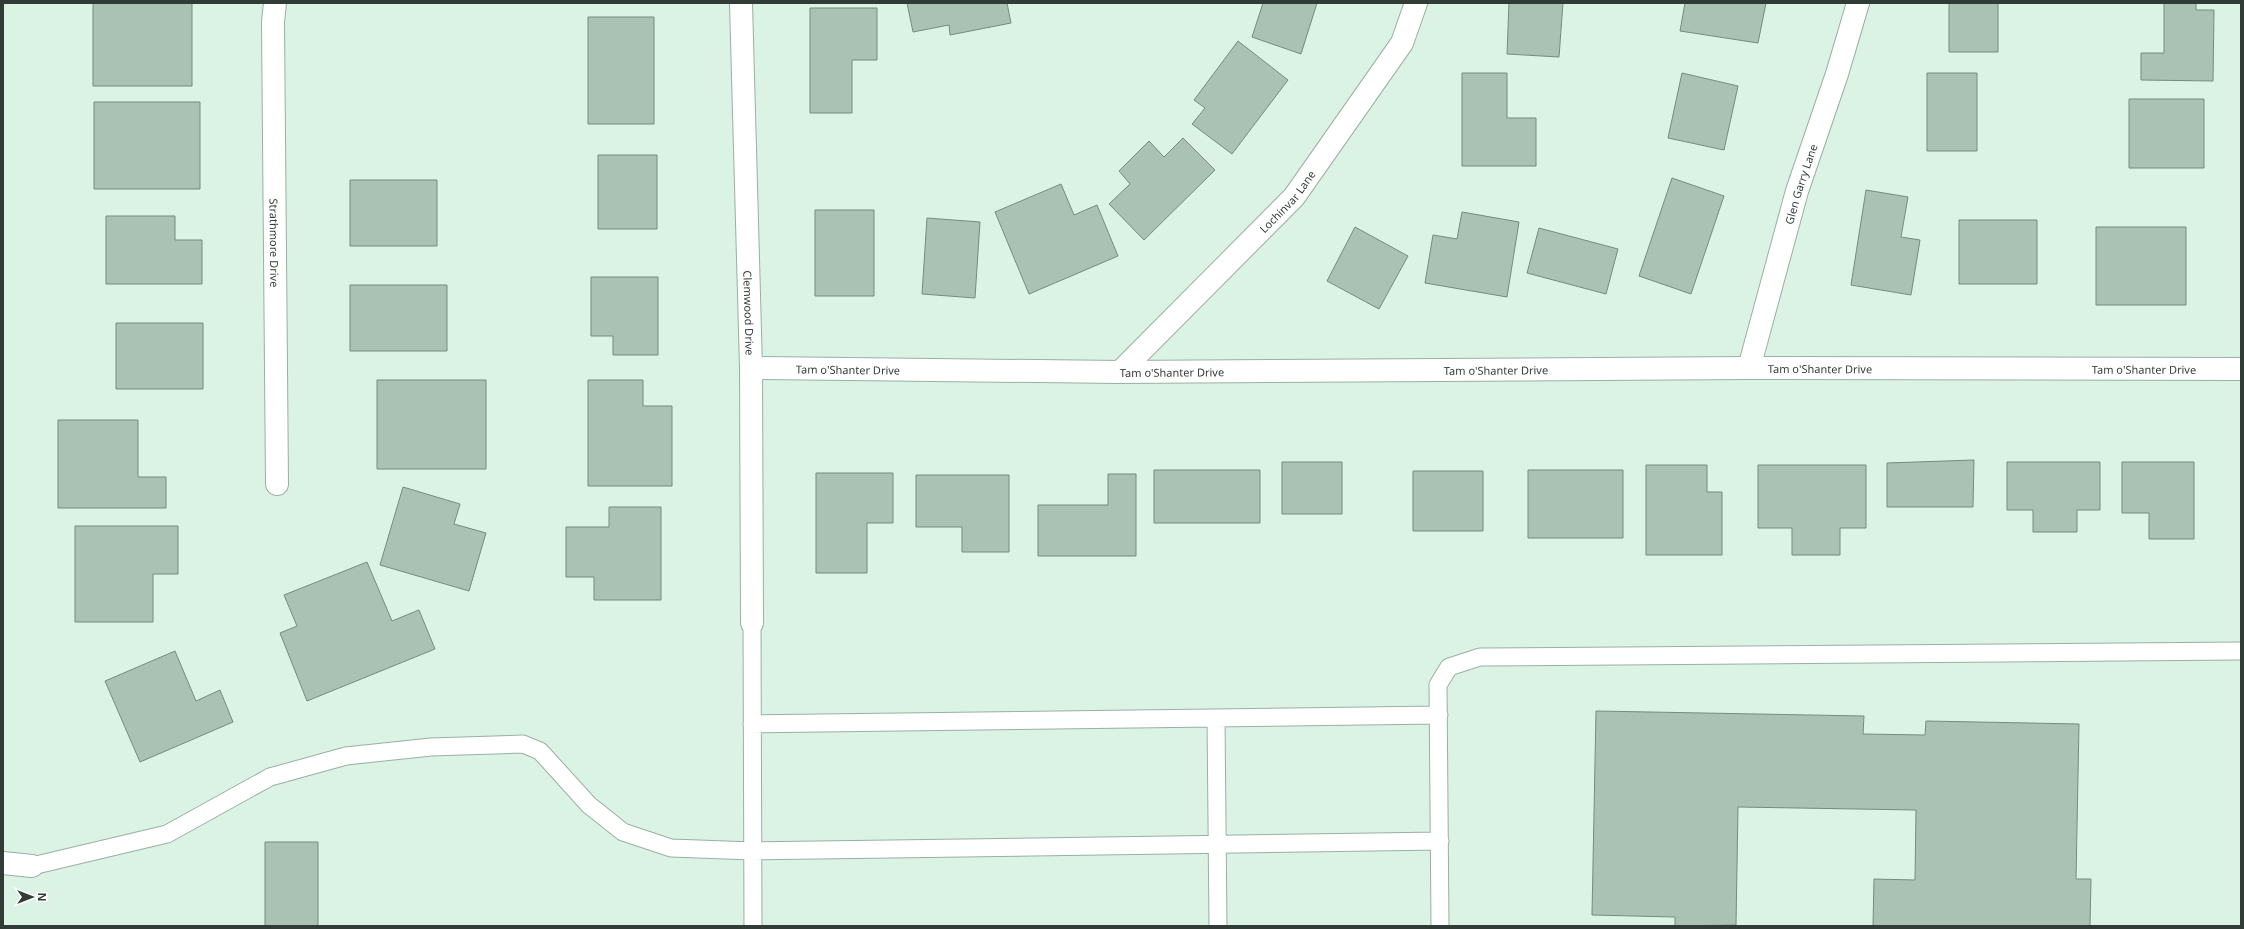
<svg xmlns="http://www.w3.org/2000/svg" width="2244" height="929" viewBox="0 0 2244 929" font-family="'Noto Sans',sans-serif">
	<rect width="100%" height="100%" fill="#dbf3e4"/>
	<!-- building -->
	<path fill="#aac2b4" stroke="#758b7d" d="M93,3h99v83h-99z
		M907,3h100l4,20 -61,12 -1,-10 -36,7z
		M1263,3h54l-16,51 -49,-17z
		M1509,3h54l-4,54 -52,-3z
		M1685,3h81l-8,40 -78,-12z
		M1949,3h49v49h-49z
		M2164,3h32v7h18l-1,71 -72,-1v-27h23z
		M810,8h67v52h-25v53h-42z
		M588,17h66v107h-66z
		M1238,41l50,39 -56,74 -40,-30 13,-16 -11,-8z
		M1462,73h45v45h29v48h-74z
		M1682,73l56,13 -14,64 -56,-12z
		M1927,73h50v78h-50z
		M2129,99h75v69h-75z
		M94,102h106v87h-106z
		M1183,138l32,32 -71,70 -35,-36 21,-20 -11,-13 30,-30 15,16z
		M598,155h59v74h-59z
		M1672,178l52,18 -33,98 -52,-18z
		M350,180h87v66h-87z
		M1061,184l13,31 23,-10 21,51 -89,38 -34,-82z
		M1866,190l42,7 -7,40 19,3 -9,55 -60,-10z
		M815,210h59v86h-59z
		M1462,212l57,10 -12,75 -82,-14 8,-48 24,4z
		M106,216h69v24h27v44h-96z
		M927,218l53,4 -5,76 -53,-4z
		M1959,220h78v64h-78z
		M1355,227l53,29 -29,53 -52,-28z
		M2096,227h90v78h-90z
		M1539,228l79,21 -12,45 -79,-21z
		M591,277h67v78h-45v-19h-22z
		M350,285h97v66h-97z
		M116,323h87v66h-87z
		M377,380h109v89h-109z
		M588,380h55v26h29v80h-84z
		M58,420h80v57h28v31h-108z
		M1974,460l-1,47h-86v-44z
		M1282,462h60v52h-60z
		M2007,462h93v48h-23v22h-44v-22h-26z
		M2122,462h72v77h-45v-26h-27z
		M1646,465h61v27h15v63h-76z
		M1758,465h108v63h-26v27h-48v-27h-34z
		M1154,470h106v53h-106z
		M1528,470h95v68h-95z
		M1413,471h70v60h-70z
		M816,473h77v50h-26v50h-51z
		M1108,474h28v82h-98v-51h70z
		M916,475h93v77h-47v-25h-46z
		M403,487l57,17 -6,20 32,9 -17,58 -89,-26z
		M609,507h52v93h-67v-23h-28v-50h43z
		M75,526h103v48h-25v48h-78z
		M367,562l25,59 27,-11 16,39 -128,52 -27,-68 17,-7 -13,-31z
		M175,651l21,50 24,-11 13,32 -93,40 -35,-81z
		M1596,711l268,5 -1,18 62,1 1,-14 153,3 -3,155h15l-1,47h-217l1,-47 41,1 1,-70 -178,-3 -2,118 -61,1v-9l-83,-2z
		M265,842h53v84h-53z"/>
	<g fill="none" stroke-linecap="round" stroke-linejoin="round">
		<defs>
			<path id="lane" d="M752,623l1,303
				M1216,718l2,208
				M752,724l687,-9
				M32,866l135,-32 103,-57 76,-21 85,-9 92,-3 17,7 49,54 34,27 48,16 82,3 687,-10
				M1440,926l-2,-241 11,-18 31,-10 761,-6"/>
			<g id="street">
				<path id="s1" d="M275,3l-2,19 4,462"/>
				<path id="s2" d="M741,3l10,365 1,255"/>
				<path id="s3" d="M751,368l369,4 629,-4 492,1"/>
				<path id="s4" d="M1749,368l48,-177 40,-117 21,-71"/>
				<path id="s5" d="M1120,372l174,-175 108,-154 14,-40"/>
				<path d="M3,863l29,3"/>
			</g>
		</defs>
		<!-- lane casing -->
		<use href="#lane" stroke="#99b0a2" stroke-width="19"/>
		<!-- street casing -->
		<use href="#street" stroke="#99b0a2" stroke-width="24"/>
		<!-- lane -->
		<use href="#lane" stroke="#fff" stroke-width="17"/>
		<!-- street -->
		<use href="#street" stroke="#fff" stroke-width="22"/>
	</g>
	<g text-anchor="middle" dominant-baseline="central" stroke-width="3" stroke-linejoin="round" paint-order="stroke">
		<!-- street labels -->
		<g font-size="11" fill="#323c36" stroke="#fff">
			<text stroke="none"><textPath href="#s4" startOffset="191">Glen Garry Lane</textPath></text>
			<text stroke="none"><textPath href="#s5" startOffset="239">Lochinvar Lane</textPath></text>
			<text stroke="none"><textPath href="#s1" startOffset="240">Strathmore Drive</textPath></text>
			<text stroke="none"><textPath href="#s2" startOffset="310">Clemwood Drive</textPath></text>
			<text stroke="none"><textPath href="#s3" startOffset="1069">Tam o'Shanter Drive</textPath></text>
			<text stroke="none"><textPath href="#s3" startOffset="97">Tam o'Shanter Drive</textPath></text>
			<text stroke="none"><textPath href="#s3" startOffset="745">Tam o'Shanter Drive</textPath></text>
			<text stroke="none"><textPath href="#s3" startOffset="1393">Tam o'Shanter Drive</textPath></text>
			<text stroke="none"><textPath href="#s3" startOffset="421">Tam o'Shanter Drive</textPath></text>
		</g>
	</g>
	<!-- border -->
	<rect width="2244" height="929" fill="none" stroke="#323c36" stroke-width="8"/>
	<!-- north arrow -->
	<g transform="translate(32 897) rotate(90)" stroke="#ffffff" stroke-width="3" paint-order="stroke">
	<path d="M0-3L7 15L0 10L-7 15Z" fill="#323c36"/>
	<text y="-6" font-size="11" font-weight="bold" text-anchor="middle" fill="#323c36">N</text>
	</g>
</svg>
